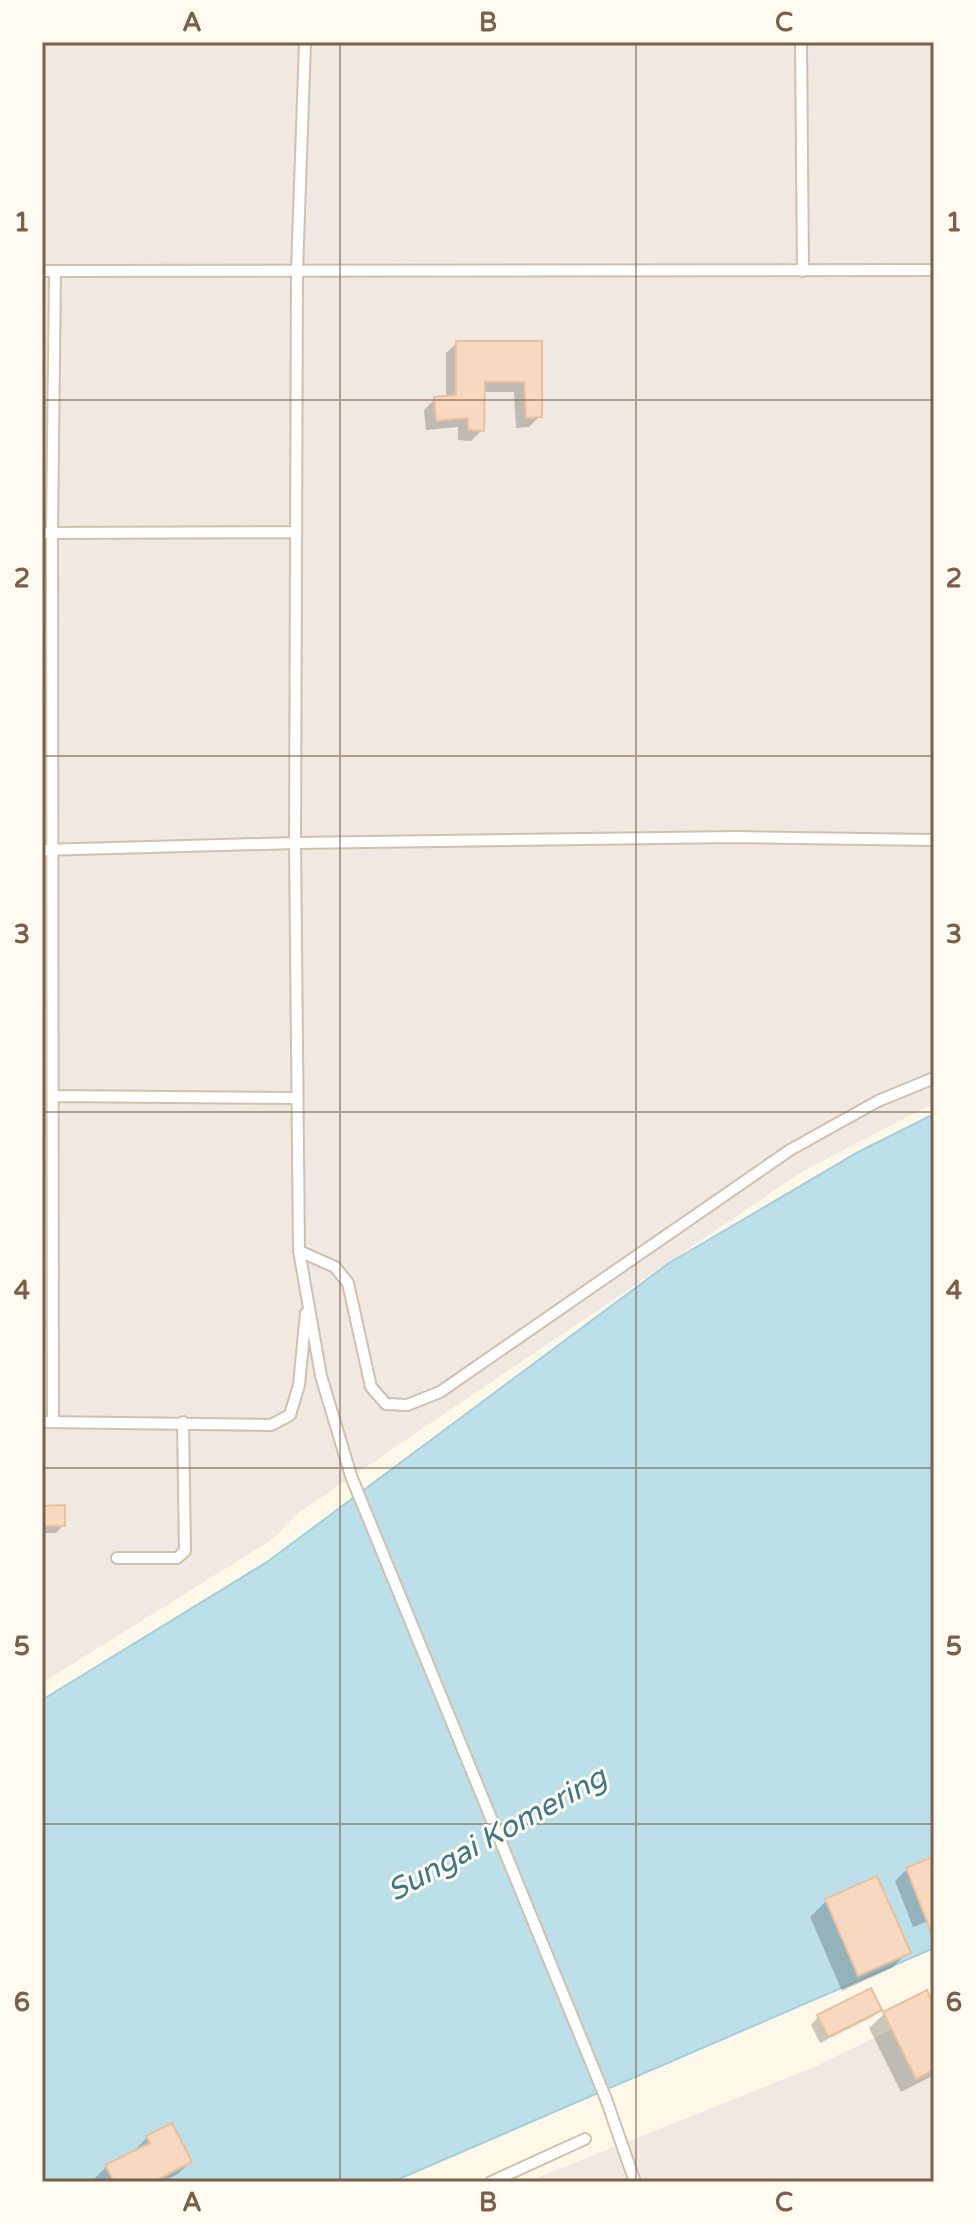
<svg xmlns="http://www.w3.org/2000/svg" width="976" height="2224" viewBox="0 0 976 2224" font-family="'Varela Round',sans-serif">
	<rect width="100%" height="100%" fill="#fef8e9"/>
	<!-- industrial -->
	<path fill="#efe9e2" d="M42,42h892v1061l-129,67 -507,343 -25,26 -231,144z
		M934,2009v173h-408l288,-115z"/>
	<!-- water -->
	<path fill="#bbe0ea" stroke="#a1cfdd" stroke-width="2" d="M934,1114v834l-542,234h-350v-482l225,-138 402,-299 191,-112z"/>
	<!-- shadow -->
	<path fill="#0003" d="M457,343h83v73l-11,11 -13,1 -2,-36h-32v38l-11,11 -13,-1v-13l-32,3 -2,-20 11,-11 11,-1v-45z
		M42,1508l21,17 -7,8h-14z
		M934,1859v60l-21,8 -18,-46 12,-12z
		M826,1901l82,51 -16,16 -50,23 -32,-74z
		M880,2010l-8,7 -52,26 -9,-18 7,-8z
		M934,2011v64l-33,17 -32,-64 15,-14z
		M147,2137l43,25 -12,12 -16,8h-66l-2,-3 12,-12 30,-15 -1,-2z"/>
	<!-- building -->
	<path fill="#f6d9bf" stroke="#eac09e" stroke-width="2" d="M456,341h86v76l-16,1 -2,-36h-39l-1,49 -16,-1v-12l-32,3 -2,-24 22,-2z
		M65,1505v21h-23v-20z
		M934,1856v80l-1,1 -27,-69z
		M877,1876l34,77 -53,23 -33,-77z
		M871,1988l11,22 -54,27 -11,-22z
		M927,1990l7,16v64l-18,9 -33,-67z
		M172,2123l20,39 -39,20h-39l-9,-17 45,-22 -4,-7z"/>
	<g fill="none" stroke-linecap="round" stroke-linejoin="round">
		<defs>
			<path id="lane" d="M305,42l-8,229 -2,572 4,408 22,125 30,100 255,623 29,83
				M801,42l2,229
				M42,271l892,-1
				M42,533l254,-1
				M42,850l253,-7 441,-6 198,3
				M53,1096l244,2
				M299,1251l36,16 13,16 23,104 15,17 21,1 33,-13 350,-242 88,-49 56,-23
				M42,1422l229,3 19,-10 9,-30 7,-72
				M53,1422l-1,-889 3,-262
				M117,1558h60l8,-7 -2,-129
				M491,2182l94,-43"/>
		</defs>
		<!-- lane casing -->
		<use href="#lane" stroke="#d2c0ad" stroke-width="14"/>
		<!-- lane -->
		<use href="#lane" stroke="#fff" stroke-width="10"/>
	</g>
	<!-- grid -->
	<path fill="none" stroke="#7c5f4a" stroke-width="2" stroke-opacity="0.55" d="M340,42v2140M636,42v2140M42,400h892M42,756h892M42,1112h892M42,1468h892M42,1824h892"/>
	<g text-anchor="middle" dominant-baseline="central" stroke-width="6" stroke-linejoin="round" paint-order="stroke">
		<!-- water labels -->
		<g font-size="30" font-style="italic" fill="#3e7789" stroke="#fffbf1">
			<text transform="translate(497 1834) rotate(-29)">Sungai Komering</text>
		</g>
	</g>
	<!-- border -->
	<rect width="976" height="2224" fill="none" stroke="#fffbf1" stroke-width="88"/>
	<rect x="44" y="44" width="888" height="2136" fill="none" stroke="#7c5f4a" stroke-width="3"/>
	<g font-size="26" text-anchor="middle" font-weight="bold" fill="#7c5f4a">
		<text x="192" y="31">A</text>
		<text x="488" y="31">B</text>
		<text x="784" y="31">C</text>
		<text x="22" y="231">1</text>
		<text x="954" y="231">1</text>
		<text x="22" y="587">2</text>
		<text x="954" y="587">2</text>
		<text x="22" y="943">3</text>
		<text x="954" y="943">3</text>
		<text x="22" y="1299">4</text>
		<text x="954" y="1299">4</text>
		<text x="22" y="1655">5</text>
		<text x="954" y="1655">5</text>
		<text x="22" y="2011">6</text>
		<text x="954" y="2011">6</text>
		<text x="192" y="2211">A</text>
		<text x="488" y="2211">B</text>
		<text x="784" y="2211">C</text>
	</g>
</svg>
